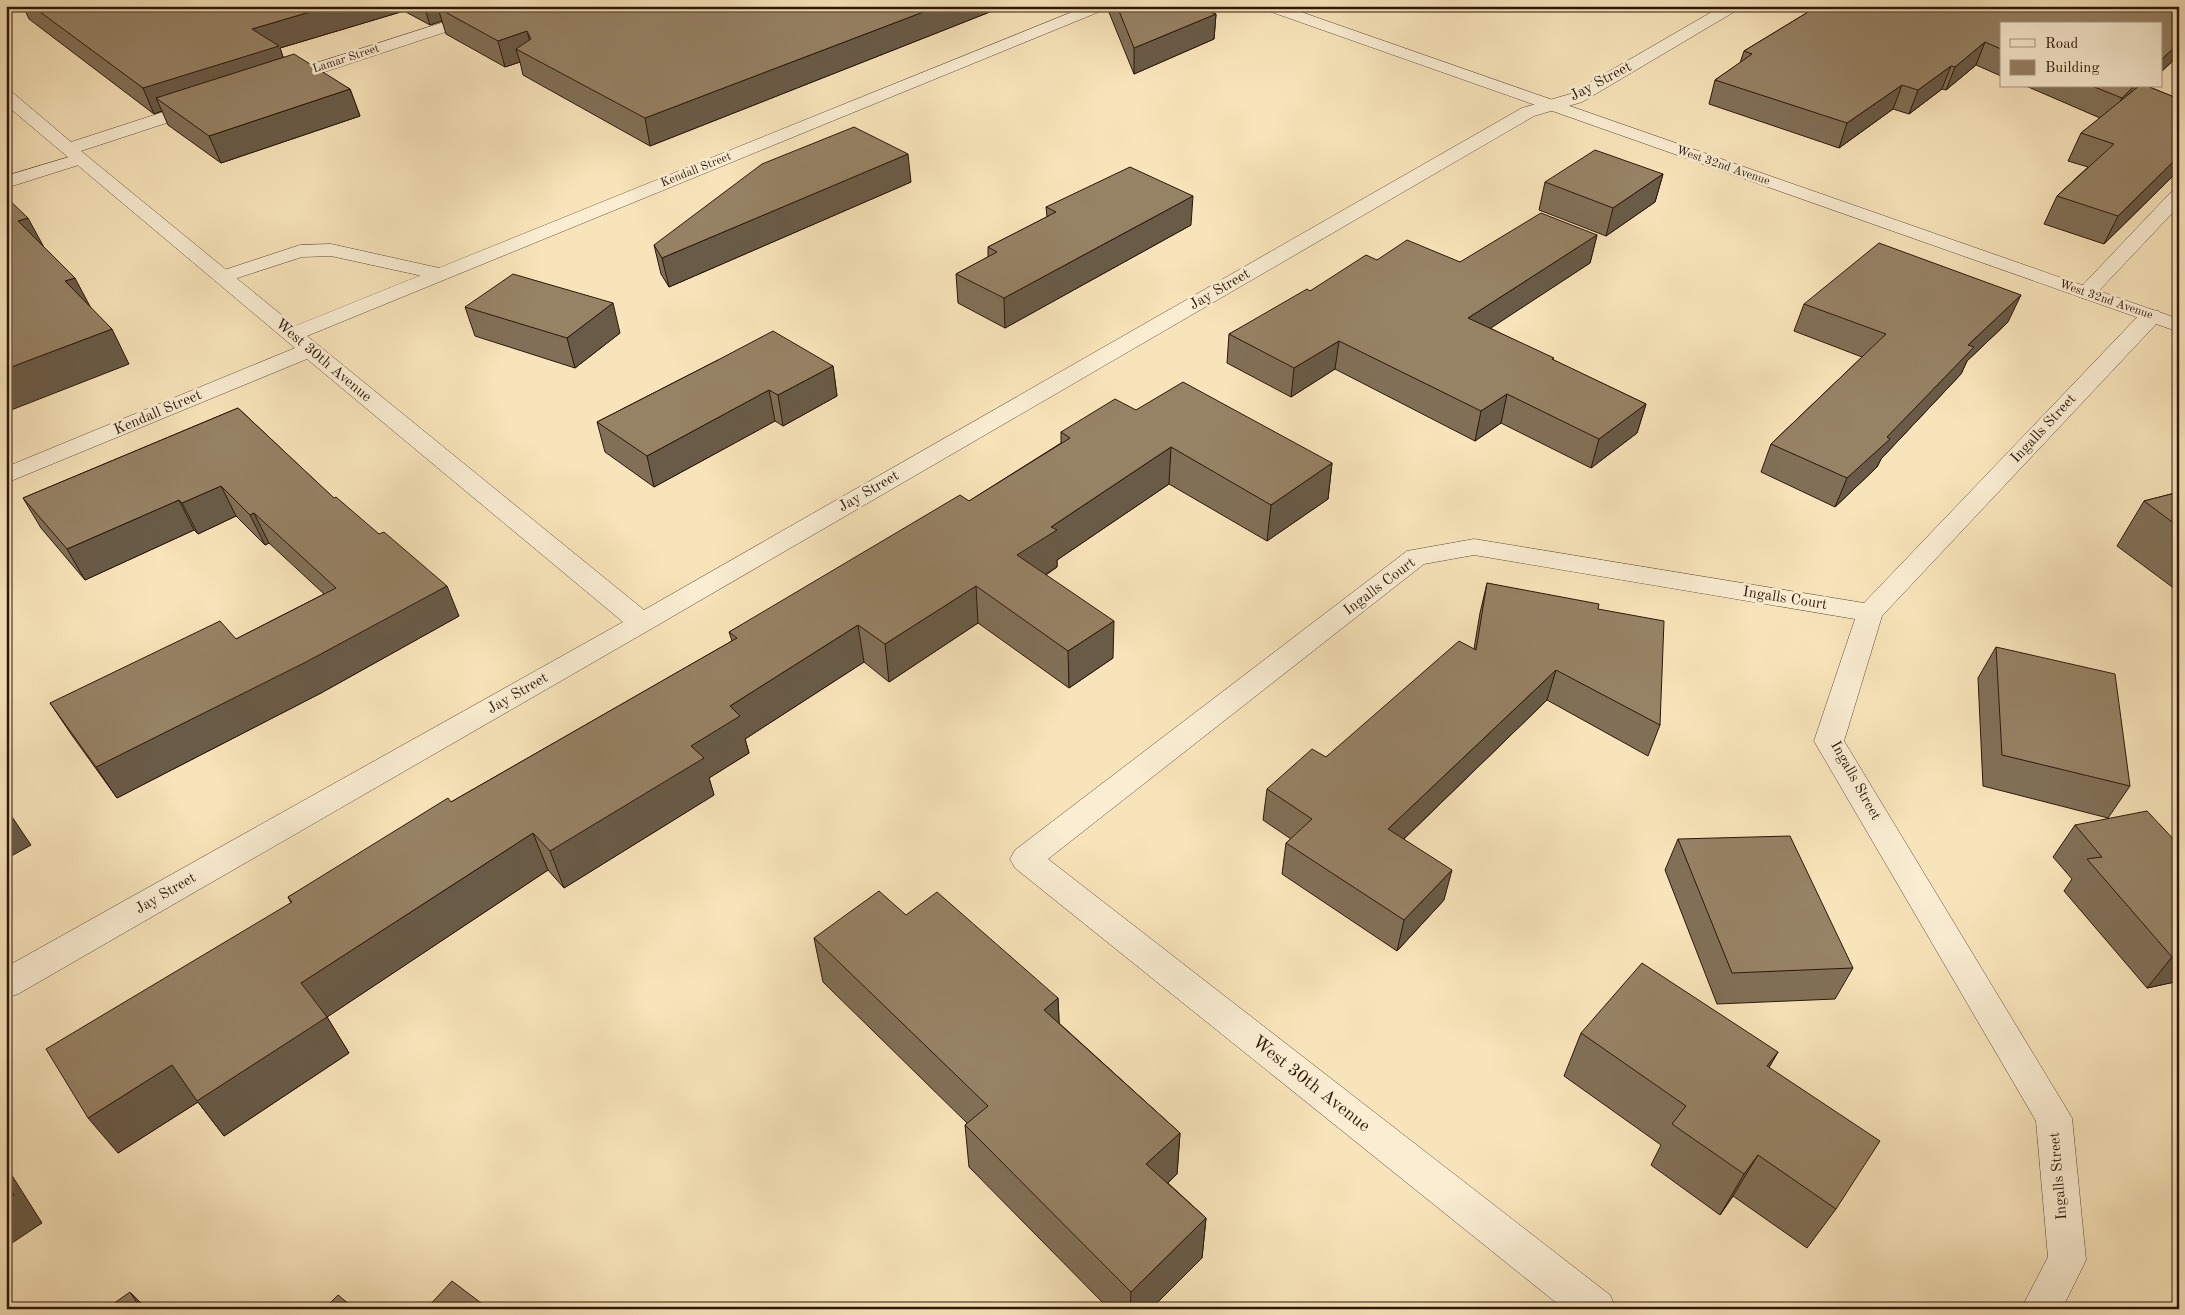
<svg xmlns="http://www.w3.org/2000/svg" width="2185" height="1315" viewBox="0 0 2185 1315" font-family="'Old Standard TT',serif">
	<rect width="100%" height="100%" fill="#f8e4ba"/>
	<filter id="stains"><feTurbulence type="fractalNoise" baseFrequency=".004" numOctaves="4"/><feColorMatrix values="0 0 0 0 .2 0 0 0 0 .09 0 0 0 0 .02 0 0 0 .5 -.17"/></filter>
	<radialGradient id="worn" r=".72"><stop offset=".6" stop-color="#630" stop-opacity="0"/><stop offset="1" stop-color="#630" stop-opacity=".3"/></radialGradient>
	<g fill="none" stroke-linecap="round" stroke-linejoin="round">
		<defs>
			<path id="service" d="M79,154l6,1 3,4 -3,4 -79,25v-12z
				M2179,189v17l-86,91 -7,2 -7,-2 -3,-4 3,-4 93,-98z
				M331,244l117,26 3,4 -3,4 -7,2 -110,-24 -29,1 -80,26 -7,-2 -3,-4 3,-4 85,-28z"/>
			<path id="minor" d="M494,6h24l-3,3 -227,75h-12l-2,-4 2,-4z
				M1087,6h22l-3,3 -799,327 337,274 878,-502 48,-14 152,-88h20l-3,3 -157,93 -48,14 -883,513 -633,365 -12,4v-31l617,-345 -316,-263 -301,124v-16l289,-119 -289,-243v-14l6,1 59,50 123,-40h12l3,4 -3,4 -125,41 214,175z
				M2151,310l8,1 3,5 -3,5 -277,295 -38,125 228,377 14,142 -24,49h-41l27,-52 -12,-136 -222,-380 41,-122 -381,-64 -50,9 -376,295 562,436 6,14h-52l-549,-441 -5,-9 5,-9 392,-299 67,-12 390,64 279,-292z"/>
			<path id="tertiary" d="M1260,6h24l895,313v13l-916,-323z"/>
		</defs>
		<!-- service casing -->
		<use href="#service" stroke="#5f4a35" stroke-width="1"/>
		<!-- minor casing -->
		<use href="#minor" stroke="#5f4a35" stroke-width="1"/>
		<!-- tertiary casing -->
		<use href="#tertiary" stroke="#5f4a35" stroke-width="1"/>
		<!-- service -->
		<use href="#service" fill="#faedd2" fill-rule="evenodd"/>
		<!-- minor -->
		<use href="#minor" fill="#faedd2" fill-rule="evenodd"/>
		<!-- tertiary -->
		<use href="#tertiary" fill="#faedd2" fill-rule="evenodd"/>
	</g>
	<!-- wall -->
	<path fill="#817057" stroke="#2c1709" d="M23,6h501l2,1 479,-1 -355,140 -127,-71 -3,-13 -15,5 -59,-33 -4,-13 -12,4 -26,-14 -124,37 3,9 67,32 10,27 -139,47 -53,-38 -6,-14 -8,3 -125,-95z
		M1108,6h87l21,8 -2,25 -80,35 -26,-64z
		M1818,6h361v49l-18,17v-48h-160v52l-25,-11 -30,25 -4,-1 -33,25 -16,-5 -54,39 -130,-44 6,-24 25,-17 4,-12z
		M2026,86h121l32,13v71l-75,74 -60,-20 13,-28 31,-29 -20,-6 13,-28 19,-15z
		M1663,174l-8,28 -49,34 -67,-26 6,-28z
		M911,182l-242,105 -8,-13 -7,-29z
		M1046,207l145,18 -186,103 -47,-25 -2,-29 32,-17v-10l59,-30z
		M1597,235l-7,28 -100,65 63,32 93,44 -9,29 -46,35 -90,-45 -26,18 -140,-72 -44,28 -64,-34 2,-29 81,-43 67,-31 83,2z
		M1804,304l204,18 -41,39 -6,13 -80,85 -4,8 -42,40 -74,-35 10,-28 91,-87 -68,-26z
		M465,307l155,26 -45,35 -100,-32z
		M718,360l115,6 4,30 -54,30 -8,-5 -121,66 -49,-35 -8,-30z
		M238,408l221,208 -138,77 -204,105 -46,-64 -21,-31 186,-64 88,-45 -55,-51 -4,2 -29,-29 -38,18 -4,-4 -109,50 -44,-52 -18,-30z
		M1136,410l196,53 -4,36 -61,42 -98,-57 -112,76v7l-11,8 67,83 -44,30 -91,-65 -89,59 -25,-20 -119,77 4,14 -40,25 5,17 -150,93 -16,-18 -221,147 22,36 -125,83 -26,-34 -80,51 173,-250 -3,-6 163,-95 281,-161 -3,-9 240,-131 92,-58v-11z
		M2179,492v100l-62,-46 27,-45z
		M1487,583l111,26 62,116 -12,31 -101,-56 -143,139 40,61 -47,51 -115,-77 4,-31 5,-4 -28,-19 4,-31 59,-32 148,-108 6,-36z
		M1996,647l134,139 -22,32 -125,-32 -5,-108z
		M2075,825l104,20v136l-32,7 -83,-97 8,-12 -19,-22z
		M1678,839l175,129 -18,31 -118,5 -52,-134z
		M906,915l152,83 1,25 121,110 -3,41 -9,9 38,35 -4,40 -51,51h-42l-140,-142 -4,-42 2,-2 -144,-141 -9,-44z
		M1581,1033l197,19 -9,15 67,142 -29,39 -74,-52 -13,19 -69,-50 10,-20 -97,-69z"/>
	<!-- shaded-wall -->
	<path fill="#695b47" stroke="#2c1709" d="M330,6h73l1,5 -124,37 8,23 -132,27 6,13 -8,3 -11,-26 109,-59z
		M424,6h62l-48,2 4,13 -12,4z
		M939,6h66l-355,140 -5,-28z
		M1216,14l-2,25 -80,35v-26z
		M527,31l7,26 -18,-8 4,13 -15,5 -7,-26z
		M1985,42l-9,23 -30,25 9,-23z
		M2179,43v12l-18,17v-12z
		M1951,66l-9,23 -33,25 9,-24z
		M1902,85l-9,24 -54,39 8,-25z
		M2134,86h13l-37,36 12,-24z
		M350,89l10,27 -139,47 -12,-27z
		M908,154l3,28 -242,105 -7,-29z
		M2179,156v14l-75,74 14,-28z
		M1663,174l-8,28 -49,34 7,-28z
		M1193,196l-2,29 -186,103 -1,-30z
		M28,218l18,33 -28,-30z
		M1597,235l-7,28 -128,84 6,-29z
		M75,278l18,34 -28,-31z
		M2021,295l-13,27 -41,39 -6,13 -80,85 -4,8 -42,40 12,-29 40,-41 81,-92z
		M613,303l7,30 -45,35 -8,-30z
		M112,329l17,35 -123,48v-43z
		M1339,341l-4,28 -44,28 3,-29z
		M833,366l4,30 -54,30 -5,-31z
		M769,390l6,31 -121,66 -7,-31z
		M1507,394l-6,29 -26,18 6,-30z
		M1646,404l-9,29 -46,35 8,-29z
		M1171,447l-2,37 -112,76v7l-39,25 -1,-37 34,-28z
		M1332,463l-4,36 -61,42 4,-36z
		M221,486l15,30 -38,18 -16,-31z
		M179,500l15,30 -109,50 -18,-31z
		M254,513l15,30 -4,2 -15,-30z
		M447,586l12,30 -138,77 -204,105 -21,-31z
		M976,586l2,37 -89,59 -4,-38z
		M1114,621l-1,37 -44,30 -1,-37z
		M858,625l6,37 -119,77 4,14 -40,25 5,17 -150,93 -14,-37 141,-105 39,-40z
		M1556,670l-9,30 -165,160 6,-31z
		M6,808l25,37 -25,14z
		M533,833l15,37 -221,147 22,36 -125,83 -26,-34 -80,51 -30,-35 213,-135z
		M1452,870l-8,30 -47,51 7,-31z
		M2179,956v25l-32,7 25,-31z
		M1058,998l2,43 -16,-31z
		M1778,1052l-24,42 13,-28z
		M1180,1133l-3,41 -33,31 2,-41z
		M1758,1155l-25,41 -13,19 24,-41z
		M6,1166l36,57 -36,24z
		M1206,1218l-4,40 -51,51h-21l1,-17z
		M130,1292l17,17h-6z"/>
	<!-- building -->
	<path fill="#968265" stroke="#2c1709" d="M32,6h298l-78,23 27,17 -136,42z
		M445,6h79l2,1 4,-1h409l-294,112 -129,-69 15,-10 -4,-8 -29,10 -60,-33z
		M1117,6h78l21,8 -82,34z
		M1818,6h361v37l-18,17v-36h-160v25l-16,-7 -30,25 -4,-1 -33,24 -16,-5 -55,38 -132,-43 37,-26 -8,-3z
		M294,54l56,35 -141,47 -53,-38z
		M2092,86h42l-12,12z
		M2139,86h8l32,13v57l-61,60 -61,-20 57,-52 -33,-11z
		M854,127l54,27 -246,104 -8,-13 108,-81z
		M1595,150l68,24 -50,34 -68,-26z
		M1130,167l63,29 -189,102 -48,-24 41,-22 -9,-5 68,-35 -10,-5z
		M6,197l22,21 -10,3 57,57 -10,3 47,48 -106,40z
		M1541,213l56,22 -129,83 86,40 -2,1 94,45 -47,35 -92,-45 -26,17 -142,-70 -45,27 -65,-34 78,-45 3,2 56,-36 11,5 30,-20 53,22z
		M1879,243l142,52 -53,50 6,2 -87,90 3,2 -43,39 -76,-34 115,-110 -82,-30z
		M513,274l100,29 -46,35 -102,-31z
		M773,331l60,35 -55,29 -9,-5 -122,66 -50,-34 121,-62z
		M1183,382l149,81 -61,42 -100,-58 -120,80 6,3 -40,25 97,66 -46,30 -92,-65 -91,58 -27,-19 -128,81 10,10 -49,30 13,12 -154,93 -17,-18 -232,150 26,34 -130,84 -25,-36 -84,53 -42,-69 246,-147 -4,-5 160,-99 3,4 286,-164 -8,-6 231,-137 9,6 101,-63 -9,-6 54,-33 21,11z
		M238,408l96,90 2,-1 43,37 5,-2 63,54 -141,76 -210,105 -46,-64 170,-82 16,18 100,-51 -82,-75 -4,2 -29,-29 -39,17 -3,-3 -112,49 -44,-51z
		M2179,492v35l-35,-26z
		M1487,583l112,21 -1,5 66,12 -4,104 -104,-55 -168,159 64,41 -48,50 -118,-77 26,-24 -45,-30 45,-40 14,8 133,-116 17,9z
		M1996,647l119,27 15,112 -128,-31z
		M2147,811l32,34v111l-7,1 -85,-98 15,-2 -27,-32z
		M1790,836l63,132 -121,5 -54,-134z
		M879,891l27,24 31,-23 121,106 -14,12 136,123 -34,31 60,54 -75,74 -166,-167 23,-19 -174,-168z
		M1642,963l136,89 -11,14 113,75 -44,68 -78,-54 -14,19 -72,-50 14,-18 -105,-73z
		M6,1183l8,12 -8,5z
		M452,1281l37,28h-63z
		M130,1292l11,17h-35z
		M338,1295l17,14h-31z
		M1421,1303l6,6h-10z"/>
	<g text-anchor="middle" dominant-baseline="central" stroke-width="5" stroke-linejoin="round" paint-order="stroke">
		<!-- far-street labels -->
		<g font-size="12" fill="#2c1709" stroke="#faedd2">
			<text transform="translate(346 59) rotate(-18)">Lamar Street</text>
			<text transform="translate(1723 166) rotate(19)">West 32nd Avenue</text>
			<text transform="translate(696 170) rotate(-22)">Kendall Street</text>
			<text transform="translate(2106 300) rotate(19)">West 32nd Avenue</text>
		</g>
		<!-- street labels -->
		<g font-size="15" fill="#2c1709" stroke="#faedd2">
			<text transform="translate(1601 82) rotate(-28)">Jay Street</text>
			<text transform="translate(1220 290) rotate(-30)">Jay Street</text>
			<text transform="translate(323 361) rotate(40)">West 30th Avenue</text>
			<text transform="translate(158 413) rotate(-23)">Kendall Street</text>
			<text transform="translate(2044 429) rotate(-47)">Ingalls Street</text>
			<text transform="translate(869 492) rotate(-30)">Jay Street</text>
			<text transform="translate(1380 587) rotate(-37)">Ingalls Court</text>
			<text transform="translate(1785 599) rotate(9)">Ingalls Court</text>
			<text transform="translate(518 694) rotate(-30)">Jay Street</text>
			<text transform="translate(1855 781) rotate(61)">Ingalls Street</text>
			<text transform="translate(166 894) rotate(-30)">Jay Street</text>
			<text transform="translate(2059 1176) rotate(-95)">Ingalls Street</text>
		</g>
		<!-- near-street labels -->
		<g font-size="18" fill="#2c1709" stroke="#faedd2">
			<text transform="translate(1311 1084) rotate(38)">West 30th Avenue</text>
		</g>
	</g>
	<!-- margin -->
	<rect width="2185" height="1315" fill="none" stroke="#f8e4ba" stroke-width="25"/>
	<rect x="8" y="8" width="2170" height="1300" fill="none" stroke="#2c1709" stroke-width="2.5"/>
	<rect x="12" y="12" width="2160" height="1290" fill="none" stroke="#2c1709"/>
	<!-- legend -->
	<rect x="2000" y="22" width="162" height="65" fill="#faedd2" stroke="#a89782"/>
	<rect x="2010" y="39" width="25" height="8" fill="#faedd2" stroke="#a89782"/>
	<text x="2045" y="48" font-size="15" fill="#2c1709">Road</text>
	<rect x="2010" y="60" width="25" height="15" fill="#968265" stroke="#a89782"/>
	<text x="2045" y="72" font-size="15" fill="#2c1709">Building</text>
	<rect width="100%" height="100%" filter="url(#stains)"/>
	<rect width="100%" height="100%" fill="url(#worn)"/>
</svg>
